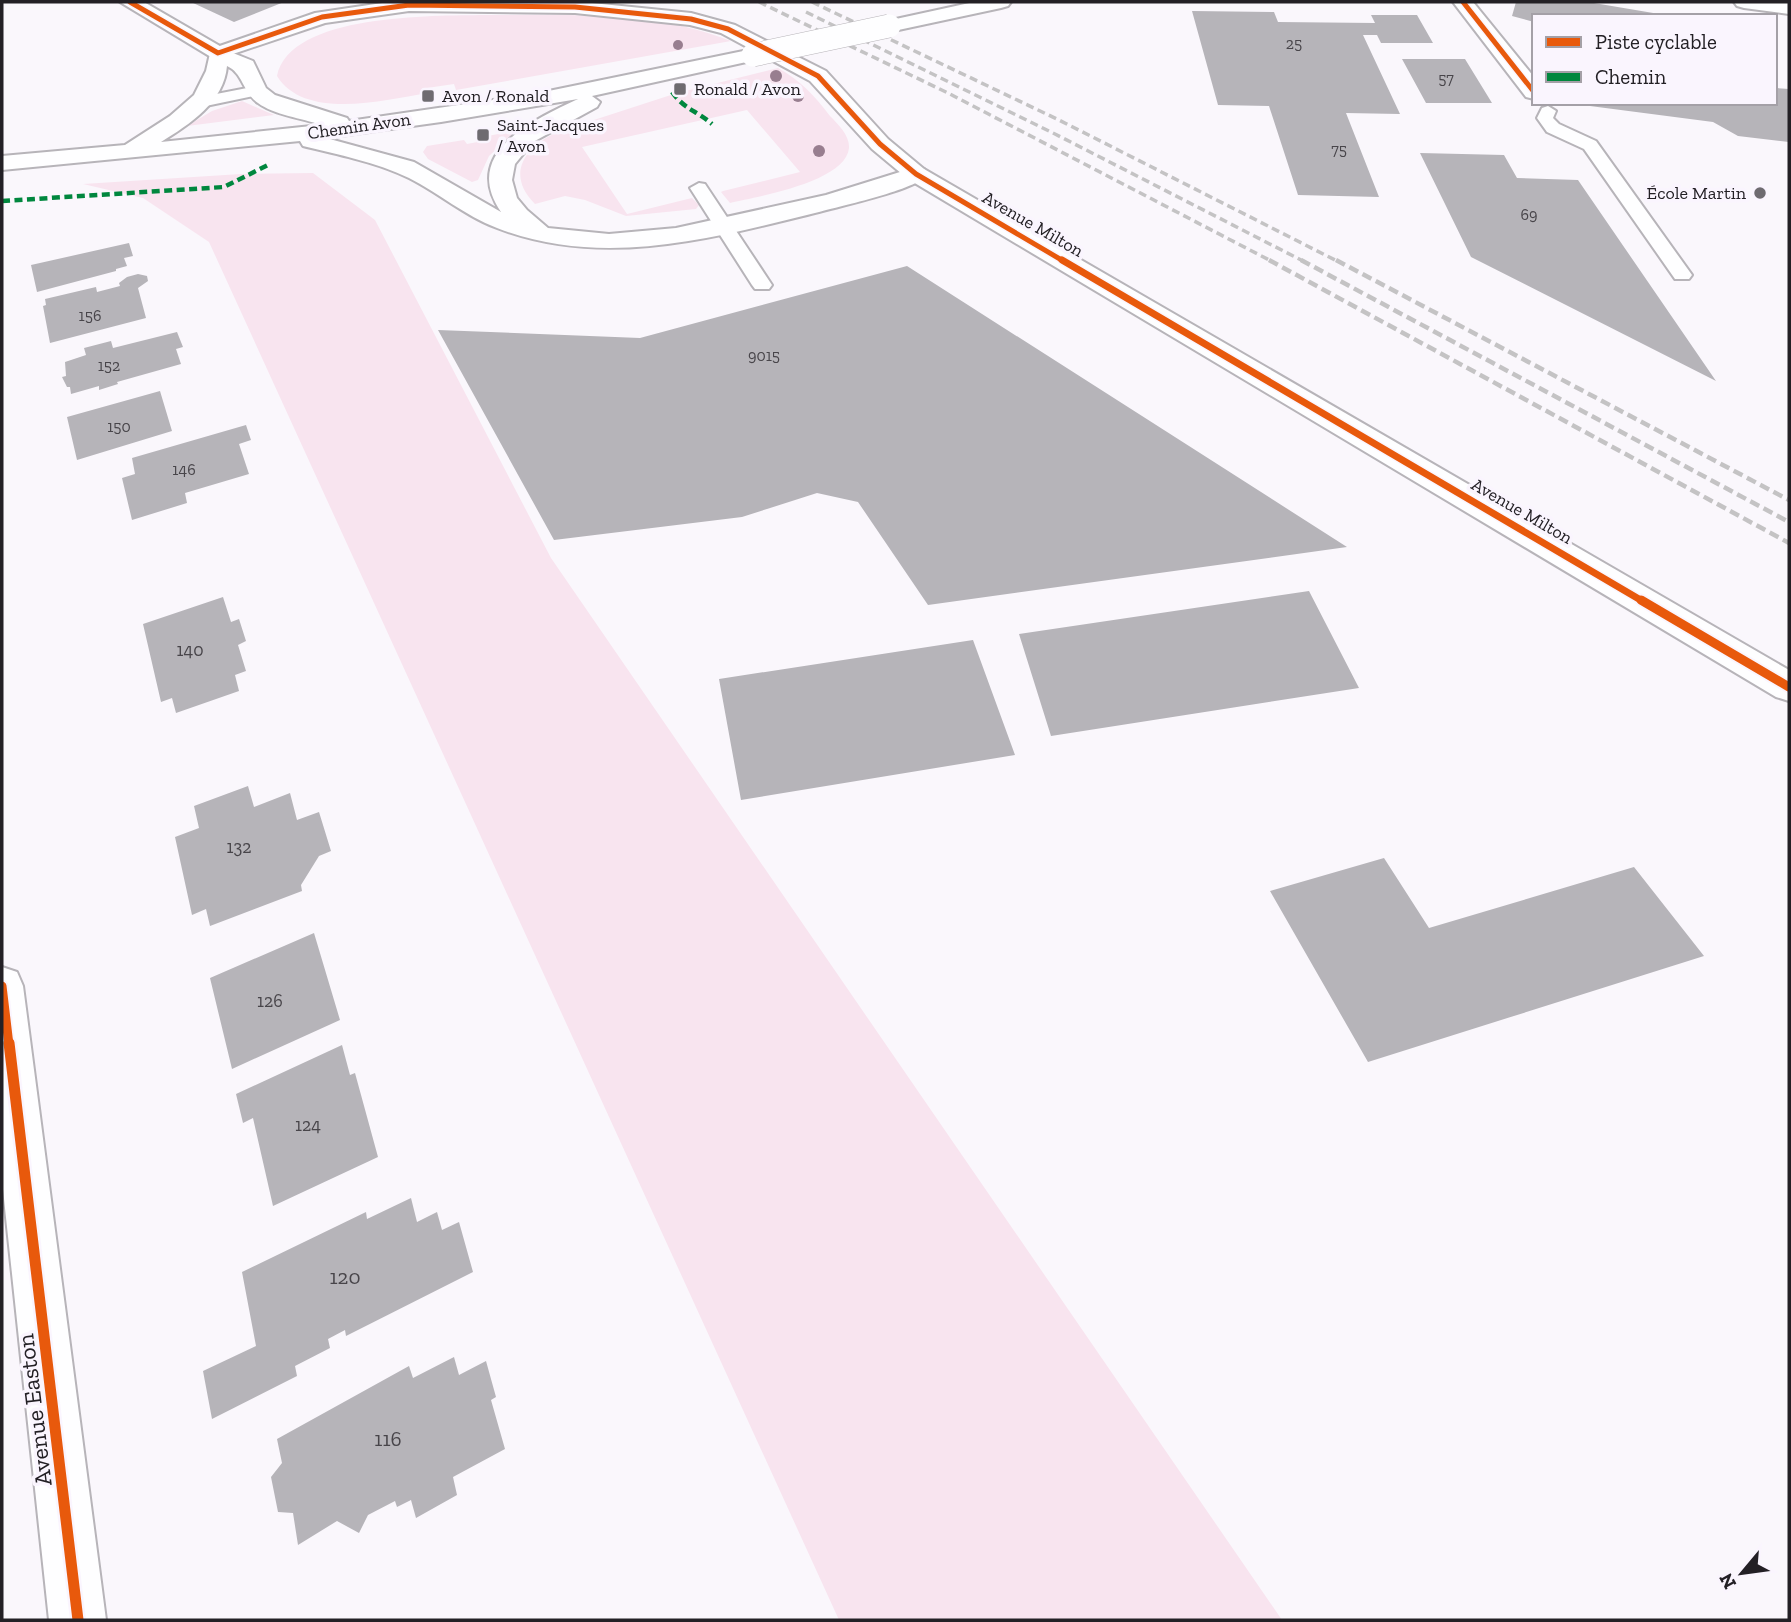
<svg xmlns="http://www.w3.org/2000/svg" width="1791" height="1622" viewBox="0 0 1791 1622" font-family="'Zilla Slab',serif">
	<rect width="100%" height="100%" fill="#faf7fc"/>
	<!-- green -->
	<path fill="#f8e4ef" d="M484,15c81,0 170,-5 247,26l-275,49 -2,-6 -27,4 1,5c-43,7 -123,28 -151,-17 13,-63 157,-60 207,-61z
		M778,68c22,12 37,28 52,48 8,8 20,20 19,32 -3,34 -93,49 -119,55l-9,-11 2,-1 77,-19 -53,-62 -165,37 45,67 65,-16 7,7 -3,4 -70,7 -41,-16 -20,-4 -30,8c-30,-30 -10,-57 22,-72l120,-39z
		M242,101l32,14 -87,11 25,-15z
		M510,132l3,2 -24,22 -11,24 -6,2 -44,-23 -5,-7 4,-6 37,-6 3,4 21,-4 -1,-4z
		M313,173l62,47 176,338 731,1062h-443l-630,-1378 -66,-44 -60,-14 158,-10z"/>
	<!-- building -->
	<path fill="#b6b4b9" d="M191,2h93l-50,20z
		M1516,2h72l83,14h-137v6l-22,-6z
		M1192,11l82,1 4,10 97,1 -4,-8h46l16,28h-52l-4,-8h-14l37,79 -54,-1 33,84 -81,-2 -29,-89 -51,-1z
		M1402,59h63l27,44h-66z
		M1775,88l14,1v53l-51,-6 -25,-14 -123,-16v-3h185z
		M1420,153l84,2 13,23 61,2 138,201 -245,-124z
		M129,243l4,13 -9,2 3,8 -11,3v2l-79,21 -6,-27z
		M907,266l440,281 -419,58 -70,-103 -41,-9 -75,24 -188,23 -116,-210 202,8z
		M138,274l9,2 1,5 -10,7 8,30 -96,25 -7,-37 3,-1 -1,-6 51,-12 1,5 23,-6 -1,-3 8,-6z
		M177,332l6,15 -7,2 5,15 -64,18 1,2 -19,6v-4l-28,8 -1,-7h-3l-5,-10 4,-1 -1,-14 21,-7 -2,-7 27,-7 2,7z
		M160,391l12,40 -95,29 -10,-43z
		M246,425l5,15 -12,4 10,30 -64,19 2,10 -55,17 -10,-42 13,-4 -3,-16z
		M1309,591l50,97 -308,48 -32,-102z
		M223,597l8,25 8,-3 7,22 -8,4 8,26 -11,4 4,16 -63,22 -4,-15 -11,4 -18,-78z
		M973,640l42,115 -274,45 -22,-121z
		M248,786l6,21 36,-14 7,27 22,-8 12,39 -12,5 -18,29 1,6 -92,35 -4,-17 -14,6 -17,-78 24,-9 -5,-22z
		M1384,858l45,70 205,-61 70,89 -336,106 -98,-171z
		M314,933l26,87 -108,49 -22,-91z
		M342,1045l8,30 5,-2 23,84 -105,49 -20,-88 -10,5 -7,-29z
		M411,1198l6,24 20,-10 5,18 17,-8 14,50 -127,64 -1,-6 -17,9 2,9 -35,18 2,10 -85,43 -9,-48 53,-25 -14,-74 124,-60 1,7z
		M454,1357l5,18 27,-14 10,36 -5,3 14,49 -52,28 4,18 -41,23 -5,-18 -14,7 -2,-6 -27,14 -9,18 -22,-12 -39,24 -5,-32 -15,-1 -7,-35 11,-14 -5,-24 132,-73 4,12z"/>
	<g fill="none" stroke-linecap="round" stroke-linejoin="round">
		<defs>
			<path id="service" d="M257,86l8,5 -2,3 -62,13 -8,-5 8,-5z
				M1548,106l8,5 -3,7 6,6 37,17 96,134 -3,4h-14l-91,-130 -37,-17 -10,-14 5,-10z
				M699,183l6,1 67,101 -3,4h-14l-3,-4 -62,-97z"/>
			<path id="minor" d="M120,2h24l81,47 4,4 -4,4h-14z
				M1453,2h20l61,75v22l-8,-2z
				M2,967l15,5 6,14 83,634h-57l-47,-440z"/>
			<path id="tertiary" d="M389,2h193l109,11 44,12 91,46 62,68 36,30 865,501v31l-13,-4 -868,-518 -36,-30 -62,-68 -89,-48 -31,-8 -115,-12 -166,-2 -84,12 -107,36 -7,-2 -4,-4 4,-4 104,-36z"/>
			<path id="secondary" d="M974,2h37l-3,4 -7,2 -112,24 -7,-2 -3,-4 3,-4z
				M1734,2h55v12l-45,-6 -7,-2z
				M218,47l35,14 13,27 9,7 72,23 2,3 185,-27 219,-45 7,2 4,4 -4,4 -168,37 8,6 -3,5 -64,35 -18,22 -3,16 5,18 10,12 21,18 61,6 67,-6 150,-33 90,-28 8,2 4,5c-11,16 -88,32 -109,38 -106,26 -216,57 -322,16 -32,-12 -58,-35 -88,-50 -33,-16 -70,-23 -106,-32l-3,-5 -298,29v-14l123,-11 45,-29 24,-21 12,-24 5,-22zM227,66c16,7 16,27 31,37 16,12 44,15 63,22l-160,17c29,-18 63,-40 66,-76zM578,99c-44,21 -118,53 -77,113l-87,-50 -88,-24 115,-16z"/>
		</defs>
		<!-- service casing -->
		<use href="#service" stroke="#b7b4b9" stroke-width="4"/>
		<!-- minor casing -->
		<use href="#minor" stroke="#b7b4b9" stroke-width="4"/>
		<!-- tertiary casing -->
		<use href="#tertiary" stroke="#b7b4b9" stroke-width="4"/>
		<!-- secondary casing -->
		<use href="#secondary" stroke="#b7b4b9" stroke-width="4"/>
		<!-- service -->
		<use href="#service" fill="#fefeff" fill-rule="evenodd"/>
		<!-- minor -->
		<use href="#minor" fill="#fefeff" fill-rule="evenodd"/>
		<!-- tertiary -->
		<use href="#tertiary" fill="#fefeff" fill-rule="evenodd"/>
		<!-- secondary -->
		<use href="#secondary" fill="#fefeff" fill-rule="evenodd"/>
		<!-- rail-far1 -->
		<path stroke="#c4c3c4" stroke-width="3.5" stroke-dasharray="8 4.5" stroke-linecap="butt" d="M759,2l189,91 325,169
			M812,2l247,118 280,142
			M806,12l249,122 250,128"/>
		<!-- rail -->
		<path stroke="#c4c3c4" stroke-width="4.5" stroke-dasharray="10 5" stroke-linecap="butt" d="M1269,260l520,283
			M1301,260l488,262
			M1336,260l453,240"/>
		<defs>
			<path id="secondary-bridge" d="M753,55l136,-29"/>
		</defs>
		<!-- secondary-bridge casing -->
		<use href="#secondary-bridge" stroke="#b7b4b9" stroke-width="24" stroke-linecap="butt"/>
		<!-- secondary-bridge -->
		<use href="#secondary-bridge" stroke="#fefeff" stroke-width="23"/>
		<!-- quiet -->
		<path stroke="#00873e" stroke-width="4.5" stroke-dasharray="8 4.5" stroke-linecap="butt" d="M672,92c13,18 24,18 40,32
			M2,201l222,-14 44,-22"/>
		<defs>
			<path id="cycleway-far3" d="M130,2l88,51 104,-36 87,-12 166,2 116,12 37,10 90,47 62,68 36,30 149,88
				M1463,2l71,90"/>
			<path id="cycleway-far2" d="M1062,260l582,342"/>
			<path id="cycleway-far1" d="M1641,600l148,87
				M2,986l7,59"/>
			<path id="cycleway" d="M9,1043l69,577"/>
		</defs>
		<!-- cycleway-far3 casing -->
		<use href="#cycleway-far3" stroke="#faf5fe" stroke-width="8"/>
		<!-- cycleway-far2 casing -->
		<use href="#cycleway-far2" stroke="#faf5fe" stroke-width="10"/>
		<!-- cycleway-far1 casing -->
		<use href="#cycleway-far1" stroke="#faf5fe" stroke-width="13"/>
		<!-- cycleway casing -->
		<use href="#cycleway" stroke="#faf5fe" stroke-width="16"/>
		<!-- cycleway-far3 -->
		<use href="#cycleway-far3" stroke="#e8590c" stroke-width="5"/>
		<!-- cycleway-far2 -->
		<use href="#cycleway-far2" stroke="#e8590c" stroke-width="7"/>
		<!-- cycleway-far1 -->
		<use href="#cycleway-far1" stroke="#e8590c" stroke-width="9"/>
		<!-- cycleway -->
		<use href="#cycleway" stroke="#e8590c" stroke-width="11"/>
	</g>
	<!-- trees -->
	<g fill="#987e8f">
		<circle cx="678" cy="45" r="5"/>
		<circle cx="776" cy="76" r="6"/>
		<circle cx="798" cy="96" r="6"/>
		<circle cx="819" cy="151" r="6"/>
	</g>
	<!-- markers -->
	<g fill="#6e6b70" stroke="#faf5fe" stroke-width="2.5">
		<rect x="673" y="82" width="14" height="14" rx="3.5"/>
		<rect x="421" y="89" width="14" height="14" rx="3.5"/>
		<rect x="476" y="128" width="14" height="14" rx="3.5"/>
		<circle cx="1760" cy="193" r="7"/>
	</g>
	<g text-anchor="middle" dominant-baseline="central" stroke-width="7" stroke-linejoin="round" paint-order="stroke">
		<!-- far-number labels -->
		<g font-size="16" fill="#48454a">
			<text x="1294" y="43">25</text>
			<text x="1446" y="78">57</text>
			<text x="1339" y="149">75</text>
			<text x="1529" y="214">69</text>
			<text x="90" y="315">156</text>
			<text x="764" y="355">9015</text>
			<text x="109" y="365">152</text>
			<text x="119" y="426">150</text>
			<text x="184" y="469">146</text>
		</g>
		<!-- far-poi labels -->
		<g font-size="18" fill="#232025" stroke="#faf5fe" text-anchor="start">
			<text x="694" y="89">Ronald / Avon</text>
			<text x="442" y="96">Avon / Ronald</text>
			<text x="497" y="125">Saint-Jacques<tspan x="497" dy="21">/ Avon</tspan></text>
			<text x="1746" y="193" text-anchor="end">École Martin</text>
		</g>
		<!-- far-street labels -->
		<g font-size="18" fill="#232025" stroke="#faf5fe">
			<text transform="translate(359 126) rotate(-8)">Chemin Avon</text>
			<text transform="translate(1033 224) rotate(30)">Avenue Milton</text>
			<text transform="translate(1522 511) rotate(30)">Avenue Milton</text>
		</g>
		<!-- number labels -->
		<g font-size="18" fill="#48454a">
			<text x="190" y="650">140</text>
			<text x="239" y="847">132</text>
			<text x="270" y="1001">126</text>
			<text x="308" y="1125">124</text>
		</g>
		<!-- near-number labels -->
		<g font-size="21" fill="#48454a">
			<text x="345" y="1276">120</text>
			<text x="388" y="1438">116</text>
		</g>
		<!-- near-street labels -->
		<g font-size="24" fill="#232025" stroke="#faf5fe">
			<text transform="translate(34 1410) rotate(-97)">Avenue Easton</text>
		</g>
	</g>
	<!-- border -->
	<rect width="1791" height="1622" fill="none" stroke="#232025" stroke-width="7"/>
	<!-- legend -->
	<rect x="1532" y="14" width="245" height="91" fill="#faf5fe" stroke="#a4a0a7" stroke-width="2"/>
	<rect x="1546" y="37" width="35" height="10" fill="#e8590c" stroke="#a4a0a7" stroke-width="2"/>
	<text x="1595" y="49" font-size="21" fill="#232025">Piste cyclable</text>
	<rect x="1546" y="72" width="35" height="10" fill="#00873e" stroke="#a4a0a7" stroke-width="2"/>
	<text x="1595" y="84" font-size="21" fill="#232025">Chemin</text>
	<!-- north arrow -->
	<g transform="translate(1742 1573) rotate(241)" stroke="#faf5fe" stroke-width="5" paint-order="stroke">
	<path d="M0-5L12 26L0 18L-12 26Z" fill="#232025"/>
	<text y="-10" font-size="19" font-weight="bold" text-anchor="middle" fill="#232025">N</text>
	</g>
</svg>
